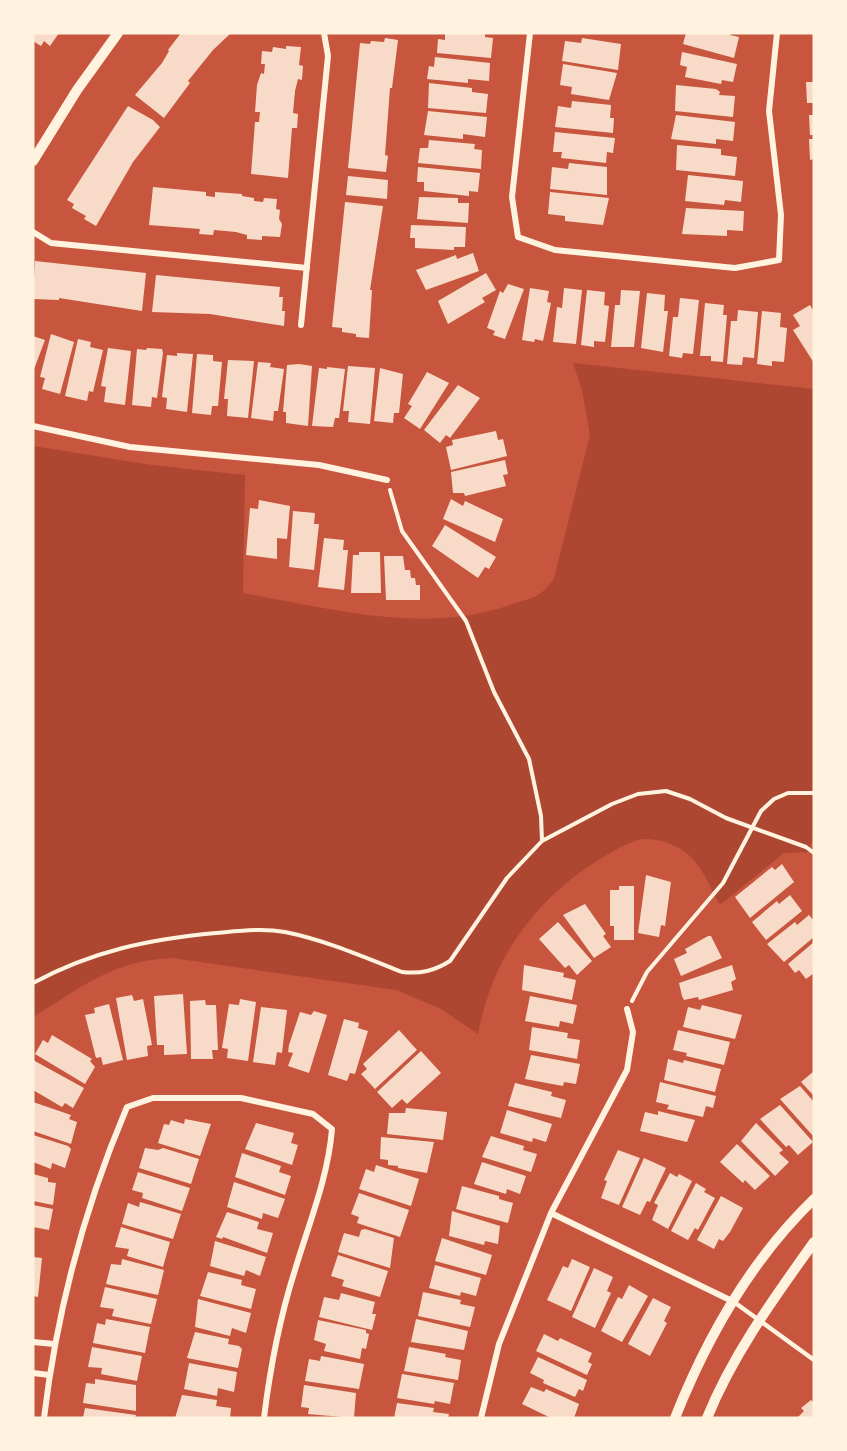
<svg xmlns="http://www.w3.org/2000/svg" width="847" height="1451" viewBox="0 0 847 1451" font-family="Roboto,sans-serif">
	<rect width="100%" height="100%" fill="#c8553d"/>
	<!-- green -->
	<path fill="#ae4732" d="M573,363l241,26v445l-6,18 -24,1 -64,52c-11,-20 -20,-44 -39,-56 -11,-6 -23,-10 -35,-10 -11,0 -25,8 -34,13 -45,25 -81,59 -107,105 -13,23 -22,51 -27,77l-37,-25 -45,-19 -224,-32c-59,2 -91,30 -139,59v-571l119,19 93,10 -2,118c87,15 180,42 267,12 23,-8 30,-6 44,-27l36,-143 -8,-45z"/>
	<!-- building -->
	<path fill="#f7dbc8" d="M33,33h26l-9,13 -6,-5 -3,5 -8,-5z
		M181,33h50l-18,17 -25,31 2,2 -26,35 -29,-23 27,-32 7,-12 -1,-1z
		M445,33h40v4l8,1 -2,20 -54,-5 1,-14 7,1z
		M686,33h45l-1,2 9,2 -5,21 -51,-14z
		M385,38l13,2 -6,48h-2l-5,67 3,1 -2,16 -38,-4 12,-125 10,1 1,-3 13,1z
		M582,38l39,6 -3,26 -56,-9 3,-20 16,2z
		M286,46l15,1 -2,18 4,1 -1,14 -4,-1 -3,12 -2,22 5,1 -1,14h-5l-4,50 -37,-4 4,-52h4l1,-10h-5l2,-27 4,-12 3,1 1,-10h-4l1,-13 10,1 1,-5 13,2z
		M682,52l55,12 -4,18 -11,-2 -1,4 -36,-7 2,-10 -7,-2z
		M435,57l55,6 -1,18 -21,-2v4l-41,-4 2,-13 5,1z
		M563,64l54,9 -8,27 -38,-6 1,-7 -12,-2z
		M806,82h8v21h-7z
		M429,83l43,5v4l16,2 -2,19 -58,-5z
		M676,85l40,4 4,3 -1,3 16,1 -2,21 -58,-6z
		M572,101l39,4 -1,13h4l-1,15 -58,-6 3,-21 13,2z
		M128,106l25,14 7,7 -27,35 -37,64 -12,-7 2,-3 -14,-8 2,-4 -7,-4z
		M428,111l59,6 -2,20 -22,-3v5l-39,-4z
		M676,115l59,7 -2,19 -17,-2v5l-45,-5z
		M809,115h5v20h-4z
		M555,132l60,6 -2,15 -6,-1 -1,11 -45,-5 1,-6h-9z
		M809,139h5v20l-4,1z
		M429,140l46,4 -1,5 8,1 -1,19 -63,-6 2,-15h8z
		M677,145l44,4v6l16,2 -2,19 -59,-6z
		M569,163l38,4v28l-57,-6 2,-22 16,2z
		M418,167l62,6 -2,19 -9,-1v5l-45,-5v-9h-7z
		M688,175l55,6 -2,21 -16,-2 -1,5 -39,-4z
		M348,176l40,4 -1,19 -41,-4z
		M153,187l53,5v4l9,1v-5l27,2v2l12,2v3l9,1 1,-4 13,1 -1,10 4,1 -1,9 3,5 -2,13 -18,-1v4l-15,-1v-4l-11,-3 -22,-2 -1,5 -14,-1 1,-5 -51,-4z
		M550,192l59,6 -6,27 -38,-4v-5l-17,-2z
		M419,197l39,1v5h11l-1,20 -51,-4z
		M345,202l38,4 -13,84h2l-3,48 -13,-1v-3l-14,-2v-4l-10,-1z
		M686,208l58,3 -1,20 -16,-1v6l-45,-2z
		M411,225l55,2 -1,20h-11v3l-39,-2v-10h-5z
		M473,253l6,18 -53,19 -10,-20 40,-15 1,4z
		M35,261l111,12 -4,38 -83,-13v2l-26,-1z
		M486,273l10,17 -14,8 3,4 -37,22 -10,-23z
		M156,275l124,12 -1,10h4l-1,14h3l-1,15 -74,-12 -58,-2z
		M508,284l16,5 -19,50 -12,-4 2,-4 -8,-3 13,-37 3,2z
		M530,288l19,3 -2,11 4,1 -8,38 -8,-2 -1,3 -12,-2z
		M564,288l18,2 -6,54 -23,-2 4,-35 5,1z
		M587,290l18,2 -1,13 5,1 -4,36 -11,-1v6l-13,-2z
		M621,290l19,1 -6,56h-23l4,-42h5z
		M647,293l18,2 -1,16h4l-5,41 -22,-4z
		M680,298l19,2 -6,54 -10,-1 -1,5 -13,-2 4,-39h5z
		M705,303l19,2 -1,10h4l-4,47 -12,-1v-5h-11z
		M810,305l4,7v51l-21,-33 7,-4 -7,-11z
		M738,310l20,2 -4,46 -11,-1 -1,8 -15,-1 4,-43h6z
		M762,311l19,2 -1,14 7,1 -3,34 -12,-1v5l-15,-2z
		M51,334l23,8 -14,52 -18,-5 3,-11 -5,-1z
		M33,336l12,4 -12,32z
		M78,339l13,3 -1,5 13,3 -10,42 -4,-1 -2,10 -22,-5z
		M108,348l23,3 -6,54 -21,-3 2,-15 -5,-1z
		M147,348l15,1 1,4 -6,45 -5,-1 -1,10 -19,-2 5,-56 9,1z
		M177,353l16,1 -6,58 -21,-3 1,-11 -5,-1 5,-42 10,1z
		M197,354l16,1v6l9,1 -4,44h-6l-1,9 -19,-2z
		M228,360l26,1 -6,57 -21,-2 1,-17h-4z
		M258,362l13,1 -1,4 14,2 -6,42h-4l-1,10 -22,-3z
		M299,364l13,2 -4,60 -22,-3v-11h-3l4,-47z
		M348,366l27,2 -5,56 -22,-2 1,-11h-6z
		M327,367l18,2 -6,49h-4l-2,9 -21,-1 7,-58 8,1z
		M380,368l23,6 -4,39h-5l-1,10 -19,-2z
		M427,372l22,11 -29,46 -16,-11 8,-12 -4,-2z
		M458,385l22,13 -30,40 -4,-3 -6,8 -16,-13z
		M496,431l2,9 5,-1 4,17 -56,14 -5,-23 7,-2 -1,-5z
		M505,460l3,14 -5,1 3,11 -41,10 -1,-3h-11l-2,-21z
		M451,499l12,7 2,-5 38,18 -8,23 -52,-23z
		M259,500l31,6 -3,33 -10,-1v21l-31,-4 4,-47 8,1z
		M293,511l22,2 -1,11h5l-5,46 -25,-3z
		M445,525l51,32 -7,12 -4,-2 -7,11 -46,-32z
		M324,538l20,2 -1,10h5l-4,40 -26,-3z
		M359,552h21l1,41h-30l2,-38h6z
		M384,556h19l2,14h5l1,8h4l1,7h4v15h-34z
		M782,864l12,18 -44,36 -15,-21 37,-30 3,3z
		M646,875l25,7 -6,44 -4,-1 -2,12 -21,-4z
		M619,886h15v54h-20v-14h-4v-36h9z
		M790,895l12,16 -36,29 -14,-18 25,-21 2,3z
		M585,904l21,30 -3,2 8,11 -17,11 -31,-43z
		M809,915l5,6v16l-30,25 -17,-18 28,-22 2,3z
		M558,922l34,39 -15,14 -8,-10 -4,3 -26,-29z
		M708,936h3l11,22 -41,18 -7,-17 13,-6 -2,-4z
		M814,942v31l-8,6 -7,-9 -4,3 -7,-9z
		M524,965l40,8 -1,4 13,3 -4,20 -50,-10z
		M732,965l4,14 -5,3 2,8 -34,10 -1,-3 -14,3 -2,-4 -3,-13z
		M183,994l4,60 -23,1v-10h-7l-3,-49z
		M132,995l2,6 9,-2 9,46 -5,1 1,10 -21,4 -11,-62z
		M530,996l47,9 -4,19 -13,-3 -1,6 -34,-6z
		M240,999l16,3 -8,59 -21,-3 1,-9 -6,-1 7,-44 10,1z
		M205,1000l1,5h10l2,45h-6l1,9h-22l-1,-58z
		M109,1004l14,56 -20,5 -2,-8 -5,1 -11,-43 10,-2 -1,-5z
		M702,1005l40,10 -7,24 -52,-12 5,-20 12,3z
		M261,1007l26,3 -5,43 -5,-1 -2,13 -22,-3z
		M314,1011l13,4 -18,58 -21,-7 5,-13 -5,-1 1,-7 11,-33 11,3z
		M344,1019l15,4 -1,5 10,3 -13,43 -5,-1 -3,8 -19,-6z
		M532,1027l36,6 -1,5 13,2 -3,19 -48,-9z
		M399,1030l18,20 -42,39 -14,-15 6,-5 -4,-5z
		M678,1030l52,12 -6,23 -38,-9 1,-3 -14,-3z
		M52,1035l40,24 -2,2 5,6 -10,17 -50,-30 8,-14 5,3z
		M421,1051l20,22 -34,31 -5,-5 -10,9 -15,-16z
		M531,1055l49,9 -4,20 -12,-2 -1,4 -38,-7z
		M668,1059l15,4 1,-3 37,9 -6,23 -51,-12z
		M33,1060l51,28 -11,20 -8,-5 -3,4 -29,-17z
		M814,1071v25l-13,-14z
		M660,1082l56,14 -3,12 -7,-2 -3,11 -36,-8 2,-4 -13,-3z
		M515,1083l37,9 -1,4 15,4 -5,18 -53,-12z
		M800,1086l14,16v35l-34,-38z
		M33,1102l38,13 -2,4 8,3 -6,22 -38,-13z
		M780,1105l33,37 -15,13 -9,-10 -3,2 -26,-28z
		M406,1108l41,4 -4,28 -56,-6 2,-21h16z
		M507,1110l45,14 -6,18 -13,-4 -1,4 -32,-9z
		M658,1111l37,9 -8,22 -47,-11 5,-19 13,3z
		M185,1119l26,5 -11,32 -42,-13 6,-19 5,1 2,-5 13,4z
		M256,1123l38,10 -3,10 7,2 -6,20 -47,-16z
		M756,1123l27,27 -4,3 10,9 -14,14 -34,-35z
		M33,1135l35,11 3,3 -6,19 -13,-5 -1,6 -18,-7z
		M491,1136l33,10 -1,4 14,4 -6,18 -49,-15z
		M381,1137l53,5 -7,31 -29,-5v-2l-10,-1v-5l-8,-1z
		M737,1144l33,32 -15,14 -10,-10 -2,3 -23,-21z
		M145,1148l13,2 5,-2 36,11 -8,25 -52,-16z
		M618,1150l22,8 -21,47 -18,-7 6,-17 -3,-1z
		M242,1153l39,13 -2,6 12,4 -6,19 -50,-18z
		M644,1158l22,10 -16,34 -3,-1 -7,14 -18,-8z
		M482,1162l44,14 -6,18 -13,-5 -1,5 -32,-10z
		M376,1165l43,14 -8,27 -52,-17 7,-20 8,3z
		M138,1172l52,16 -8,23 -40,-13 1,-5 -11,-3z
		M670,1173l7,4 2,-3 13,7 -24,48 -16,-9 6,-15 -4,-2z
		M33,1174l15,4v4l8,1 -3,22 -20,-4z
		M234,1182l51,17 -7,19 -15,-5 -1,6 -35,-12z
		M696,1183l10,6 -2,3 11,6 -17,32 -3,-2 -7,12 -17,-9z
		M462,1186l37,10v3l14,4 -5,20 -52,-14z
		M359,1193l50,17 -9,27 -43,-14 2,-6 -8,-3z
		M721,1196l22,12 -13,24 -7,9 -4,-2 -5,10 -17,-9z
		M140,1202l41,12 -8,25 -51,-15 6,-21 11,4z
		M33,1205l20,4 -4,21 -16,-3z
		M452,1211l48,15 -2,18 -13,-3 -1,4 -35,-9z
		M227,1212l32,10 -2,7 16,4 -6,20 -44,-16 -1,2 -6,-2z
		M121,1227l49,15 -7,25 -36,-11 2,-7 -14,-2z
		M365,1229l29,9 -4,30 -52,-16 6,-19 15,4 2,-7z
		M442,1238l50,17 -6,20 -51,-14z
		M215,1241l51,16 -6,19 -14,-6 -2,6 -34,-10z
		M338,1255l50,16 -8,26 -38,-11 2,-6 -13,-4z
		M33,1257l9,1 -4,39 -5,-1z
		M122,1259l42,11 -6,25 -52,-11 5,-20 10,1z
		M572,1259l18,8 -19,44 -24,-11 16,-34 5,2z
		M435,1265l46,13 -5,18 -15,-4 -1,4 -31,-8z
		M594,1268l19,9 -6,14 4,2 -16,35 -23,-11z
		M208,1272l34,8 -1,5 15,4 -5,20 -51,-13z
		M629,1285l19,11 -26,46 -21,-11 17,-34 4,2z
		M105,1287l52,12 -6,25 -39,-8 2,-7 -14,-2z
		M423,1292l38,8 -1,4 15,3 -5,20 -52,-11z
		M341,1293l34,9 -3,12h4l-4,16 -53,-13 5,-20 15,3z
		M653,1298l18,9 -7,14 3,2 -17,33 -22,-12z
		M198,1299l53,14 -5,20 -14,-5 -2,8 -35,-9z
		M106,1319l44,8 -5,26 -52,-10 4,-20 8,2z
		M416,1319l52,12 -4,19 -53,-8z
		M318,1320l48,10v3l3,1 -3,15 -4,-1 -2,11 -36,-8 2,-7 -12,-4z
		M195,1332l34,7 -1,5 11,2 3,3 -4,19 -51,-10z
		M544,1334l14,7 2,-3 32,15 -4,9 4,2 -5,11 -51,-24z
		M92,1347l50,9 -5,25 -36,-7 1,-6 -14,-1z
		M409,1347l37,7 -1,3 16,3 -3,20 -54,-9z
		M321,1356l43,8 -5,25 -54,-8 4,-22 11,2z
		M538,1357l49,23 -4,11 -4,-2 -4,8 -32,-14 1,-3 -14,-7z
		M189,1363l48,9 -3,20 -16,-4 -1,8 -33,-7z
		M402,1374l52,9 -4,21 -15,-3 -1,3 -37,-6z
		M95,1379l41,6v26l-53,-8 3,-20 9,1z
		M304,1385l52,8 -2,25 -46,-4 1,-6 -8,-1z
		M531,1387l13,5 2,-3 33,15 -5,14h-23l-29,-14z
		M182,1395l35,5 -1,6 15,2 -1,10h-55z
		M811,1400l3,3v15h-17l7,-7 -3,-3z
		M397,1403l37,5 -1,4 16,2 -1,4h-54z
		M85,1408l51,7 -1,3h-52z"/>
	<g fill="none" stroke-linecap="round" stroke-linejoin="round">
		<!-- path -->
		<path stroke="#fff3e0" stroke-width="4" d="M390,490l12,41 64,90 28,71 35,67 12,57 1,25
			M33,983c59,-32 117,-44 183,-50 23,-2 46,-5 69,-1 40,8 79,25 117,40 19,2 32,-1 48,-11l57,-83 35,-37 70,-37 26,-10 28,-3 24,8 36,19 80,29 8,6
			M632,1001l15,-29 76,-89 38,-72 13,-12 14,-6h26"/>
		<!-- service -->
		<path stroke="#fff3e0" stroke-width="4.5" d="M734,1302l80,58"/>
		<!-- minor -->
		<path stroke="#fff3e0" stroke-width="6" d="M530,33l-18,164 6,40 37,13 180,18 44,-8 2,-45 -12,-104 8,-78
			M33,232l18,11 256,25
			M301,325l27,-269 -4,-23
			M33,426l97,21 189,18 68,15
			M551,1213l181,88
			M33,1342l21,2
			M33,1373l16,2
			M44,1418c13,-108 40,-210 83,-311l26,-9h88l72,16 19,15c-4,49 -23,94 -37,141 -15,47 -25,99 -31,148
			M481,1418l18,-74 52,-131 76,-143 6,-38 -6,-23"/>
		<!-- tertiary -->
		<path stroke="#fff3e0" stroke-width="10" d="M33,161l44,-71 41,-57
			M675,1418c32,-81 76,-158 139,-219
			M707,1418c26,-64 67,-120 107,-176"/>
	</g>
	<!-- border -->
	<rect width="847" height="1451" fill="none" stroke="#fff3e0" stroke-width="69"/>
</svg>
